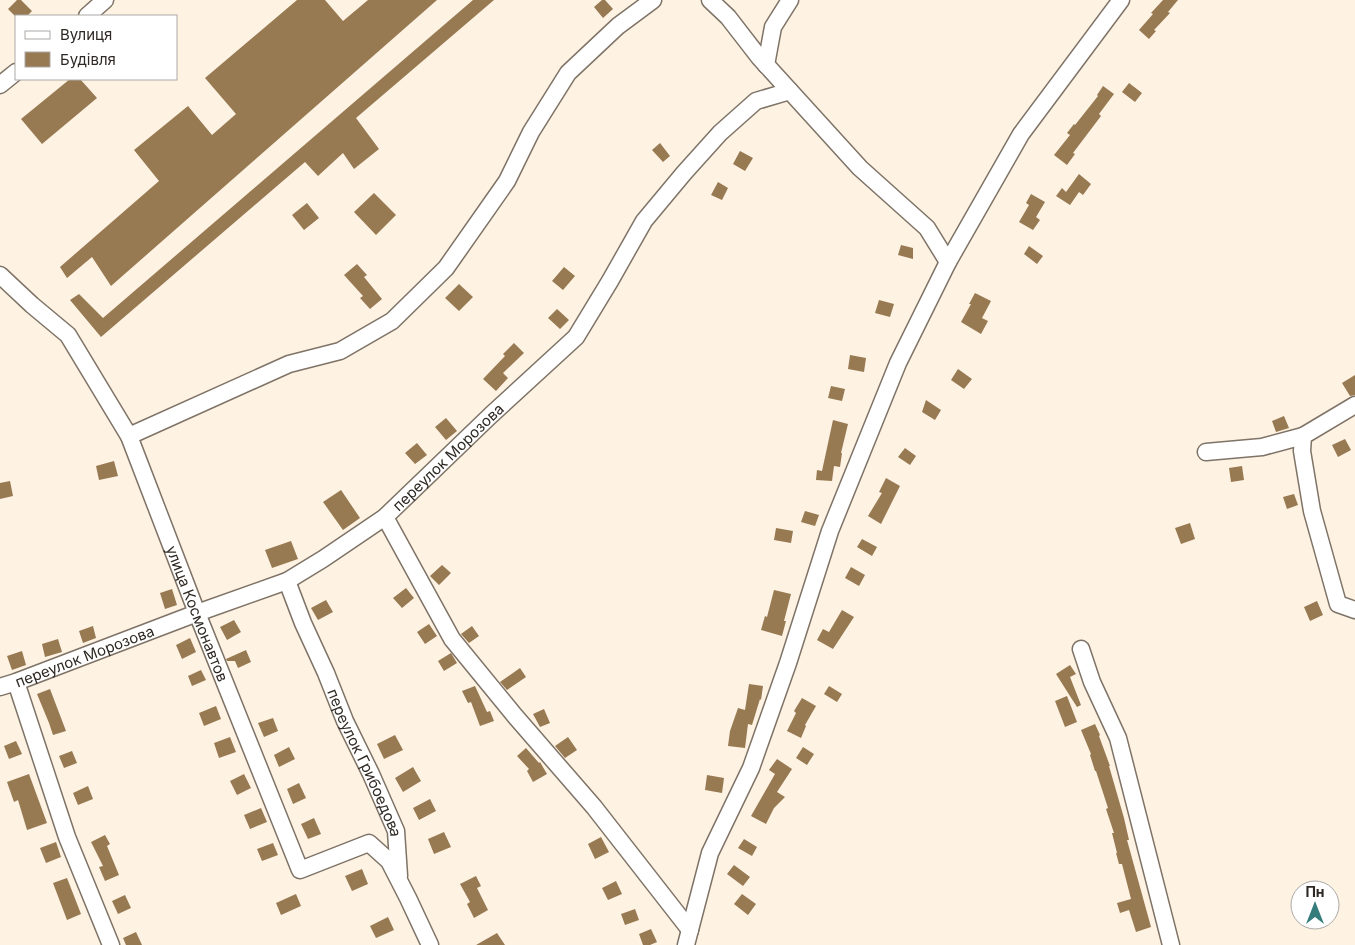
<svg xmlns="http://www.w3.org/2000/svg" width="1355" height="945" viewBox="0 0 1355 945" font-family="Inter,sans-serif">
	<rect width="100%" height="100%" fill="#fef2e3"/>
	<!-- building -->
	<path fill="#977952" d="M17,0h4l11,11 -5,5h-12l-7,-7z
		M297,0h28l18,21 25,-21h69l-326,286 -19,-29 -25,21 -7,-11 99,-86 -25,-31 54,-44 24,29 24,-21 -31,-36z
		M473,0h21l-138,118 23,31 -25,20 -11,-16 -25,23 -13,-14 -204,175 -31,-37 9,-6 24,24z
		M602,0h3l8,9 -10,9 -9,-11z
		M1163,0h15l-10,12 2,1 -16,17 2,1 -7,8 -10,-9 14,-16 -2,-1z
		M70,79h10l17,19 -55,46 -21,-25z
		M1129,83l13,10 -7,9 -13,-10z
		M1103,86l11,8 -15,20 2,2 -28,37 2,1 -8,11 -13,-10 16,-20 -3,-2 7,-9 1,1 23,-29 -1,-1z
		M660,143l10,13 -7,6 -11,-12z
		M740,151l13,7 -8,13 -12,-7z
		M1079,174l12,10 -8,11 -4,-3 -9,13 -14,-9 6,-8 4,4z
		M718,182l10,6 -6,12 -11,-5z
		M374,193l22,22 -20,20 -22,-23z
		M1031,194l14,8 -9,15 4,3 -7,10 -14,-8 10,-17 -3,-2z
		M307,203l12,15 -15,12 -12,-15z
		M901,245l12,3v11l-15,-4z
		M1029,246l14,10 -6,8 -13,-10z
		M357,264l10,11 -3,2 18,22 -12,10 -10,-11 3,-2 -19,-21z
		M564,267l11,9 -12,14 -11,-9z
		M459,284l14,13 -14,14 -14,-13z
		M975,293l16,8 -9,17 6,3 -7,13 -20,-12 10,-18h-2z
		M879,300l15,4 -4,13 -15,-4z
		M557,309l12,11 -9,9 -12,-11z
		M514,343l10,10 -21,20 5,5 -12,13 -13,-12 22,-23 -2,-2z
		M850,355l16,3 -2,14 -16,-3z
		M958,369l14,10 -8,10 -13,-9z
		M1355,375v20l-5,1 -8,-13z
		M831,386l14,3 -3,12 -14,-3z
		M926,400l15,10 -6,10 -13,-8z
		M1284,416l5,12 -13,4 -4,-11z
		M446,418l11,13 -11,9 -11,-13z
		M833,420l15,4 -7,29h1l-2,14 -6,-1 -2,15 -16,-1 1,-10 5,1z
		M1345,439l6,11 -13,7 -6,-12z
		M417,443l10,12 -12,9 -10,-11z
		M905,448l11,8 -6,9 -12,-8z
		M114,461l4,15 -19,4 -3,-14z
		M1242,466l2,14 -13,2 -2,-14z
		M886,478l14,8 -19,38 -13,-8 14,-23 -3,-1z
		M10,481l3,15 -13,3v-16z
		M341,490l19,28 -17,12 -20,-28z
		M1294,494l4,11 -11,4 -4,-12z
		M805,511l14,4 -4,11 -14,-4z
		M1190,523l5,16 -14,5 -6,-16z
		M776,528l17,3 -2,12 -17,-3z
		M862,539l15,8 -5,9 -15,-9z
		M291,541l7,18 -26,9 -7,-18z
		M442,565l9,8 -12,12 -9,-9z
		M851,567l14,8 -6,11 -14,-8z
		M406,588l8,10 -12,10 -9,-10z
		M172,589l5,16 -12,4 -5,-16z
		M774,590l17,4 -7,27h2l-4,15 -21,-6 4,-14 2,1z
		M326,600l7,12 -15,8 -7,-12z
		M1317,601l6,14 -13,6 -6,-14z
		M842,610l12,7 -21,32 -16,-9 6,-11 6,3z
		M234,620l7,12 -14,8 -7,-13z
		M429,624l8,12 -12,8 -8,-12z
		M93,626l3,12 -13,5 -4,-12z
		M472,626l7,10 -10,7 -8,-9z
		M190,638l6,14 -14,7 -6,-14z
		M58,639l4,13 -17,5 -3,-13z
		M246,650l5,12 -13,6 -3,-7h-8l-1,-2z
		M22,651l4,14 -14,5 -5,-14z
		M451,653l6,10 -13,8 -6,-10z
		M1070,665l6,9 -6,3 11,28 -4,2 -21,-33z
		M520,668l6,9 -19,13 -7,-8z
		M201,670l5,10 -14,6 -4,-10z
		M749,684l14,2 -2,14 -1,-1 -8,26 -4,-1 -3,24 -17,-2 2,-15 8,-23 7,2z
		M475,686l12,26 3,-1 4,10 -14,5 -9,-24 -3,1 -6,-12z
		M829,686l13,8 -5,8 -13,-8z
		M50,689l16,42 -13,4 -4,-12 -12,-29z
		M1067,696l10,26 -12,5 -10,-26z
		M802,698l14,8 -11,19 1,1 -5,12 -14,-7 9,-18 -2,-2z
		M216,706l5,13 -17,7 -5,-13z
		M544,709l6,14 -10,4 -7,-13z
		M273,718l5,13 -14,6 -6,-14z
		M1095,724l5,11 -1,1 11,30h-1l15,52 5,22h-2l24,87 -15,5 -7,-22 -9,3 -3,-10 14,-4 -9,-35h-3l-3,-11h1l-5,-20h2l-8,-24 2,-1 -12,-37h-1l-5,-16 1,-1 -10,-24z
		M395,735l8,15 -19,9 -7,-15z
		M230,737l6,15 -17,6 -5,-15z
		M568,737l9,13 -12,8 -10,-12z
		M16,741l6,13 -13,5 -5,-13z
		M289,747l6,12 -16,8 -5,-12z
		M803,747l11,7 -7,11 -11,-7z
		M526,748l13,15 1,-1 7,12 -14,8 -6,-11 2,-2 -12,-13z
		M72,751l5,12 -13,5 -5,-12z
		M777,759l15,10 -15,23 8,5 -11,11 -8,16 -15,-8 24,-42 -6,-4z
		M413,767l8,14 -18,11 -8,-14z
		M29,774l18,49 -20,7 -9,-30 -4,2 -7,-20z
		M244,774l7,14 -14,7 -7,-14z
		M707,775l17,3 -2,15 -17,-3z
		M299,783l7,15 -13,6 -6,-15z
		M88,786l5,13 -15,6 -5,-12z
		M430,799l6,12 -17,9 -6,-12z
		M261,808l6,14 -17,7 -6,-14z
		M314,818l7,16 -13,5 -7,-15z
		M444,832l7,15 -17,7 -6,-15z
		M105,835l5,9 -3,2 12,29 -14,6 -6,-14 4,-1 -12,-24z
		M601,837l8,15 -14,7 -7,-15z
		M744,839l13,8 -5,9 -14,-8z
		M56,842l5,15 -15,6 -6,-15z
		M273,843l5,12 -16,6 -5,-12z
		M734,865l16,12 -7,9 -16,-12z
		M362,869l6,15 -16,7 -7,-15z
		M476,876l5,10 -4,2 11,22 -14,8 -7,-14 3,-2 -10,-18z
		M67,878l14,36 -14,6 -14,-37z
		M616,881l6,13 -14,6 -6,-12z
		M296,894l5,12 -20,9 -5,-12z
		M742,894l14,10 -8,11 -14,-11z
		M125,895l6,13 -13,6 -6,-13z
		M635,909l4,11 -14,5 -4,-11z
		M388,917l6,13 -18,8 -6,-12z
		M651,929l6,13 -7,3h-7l-4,-11z
		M136,932l6,13h-16l-3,-7z
		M497,933l8,12h-29z"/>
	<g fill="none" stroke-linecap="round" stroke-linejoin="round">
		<defs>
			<g id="minor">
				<path d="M87,16l18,-16"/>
				<path d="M766,65l7,-38 17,-27"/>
				<path d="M0,85l16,-13"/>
				<path d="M948,262l73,-128 100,-134"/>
				<path id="s1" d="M0,275l32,30 36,30 61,101 68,177 103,257 69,-27 20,18 19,37 22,47"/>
				<path d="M1355,405l-52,31 -1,15 10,60 26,93 17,6"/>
				<path d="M129,436l160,-72 51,-13 52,-30 54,-53 61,-87 24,-49 37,-59 50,-47 35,-26"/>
				<path d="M1206,452l56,-5 41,-11"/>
				<path d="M385,517l67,122 63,77 79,91 96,123"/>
				<path id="s2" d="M287,581l16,42 23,50 19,48 26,53 25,57 3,45"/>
				<path d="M1081,649l11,33 26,56 53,207"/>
				<path d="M16,682l51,155 44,108"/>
				<path id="s3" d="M0,687l16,-5 181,-69 90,-32 36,-22 62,-42 106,-102 85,-78 34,-56 34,-60 40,-48 36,-40 36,-32 34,-10"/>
				<path d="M686,945l24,-92 41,-85 37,-105 42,-132 68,-168 50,-101 -21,-34 -67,-60 -101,-111 -31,-40 -18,-17"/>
			</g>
		</defs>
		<!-- minor casing -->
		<use href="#minor" stroke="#7e7366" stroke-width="19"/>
		<!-- minor -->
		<use href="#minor" stroke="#fff" stroke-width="16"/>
	</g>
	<g text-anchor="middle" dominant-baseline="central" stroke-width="4.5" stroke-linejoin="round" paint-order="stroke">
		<!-- street labels -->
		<g font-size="15" fill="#2e2923" stroke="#fff">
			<text stroke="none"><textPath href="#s3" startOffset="510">переулок Морозова</textPath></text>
			<text stroke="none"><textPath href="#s1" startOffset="399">улица Космонавтов</textPath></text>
			<text stroke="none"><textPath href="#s3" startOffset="90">переулок Морозова</textPath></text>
			<text stroke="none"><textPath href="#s2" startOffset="198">переулок Грибоедова</textPath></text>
		</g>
	</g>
	<!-- legend -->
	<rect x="15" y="15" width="162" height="65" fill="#ffffff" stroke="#aba9a7"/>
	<rect x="25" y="31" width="25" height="8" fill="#ffffff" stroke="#aba9a7"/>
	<text x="60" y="40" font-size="15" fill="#2e2923">Вулиця</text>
	<rect x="25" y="52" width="25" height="15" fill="#977952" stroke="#aba9a7"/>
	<text x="60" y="65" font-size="15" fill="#2e2923">Будівля</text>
	<!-- north arrow -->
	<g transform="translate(1315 905)"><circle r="24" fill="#ffffff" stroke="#aba9a7"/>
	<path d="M0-4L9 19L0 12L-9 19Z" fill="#347d7c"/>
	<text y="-8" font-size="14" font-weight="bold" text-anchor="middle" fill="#2e2923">Пн</text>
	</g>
</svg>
